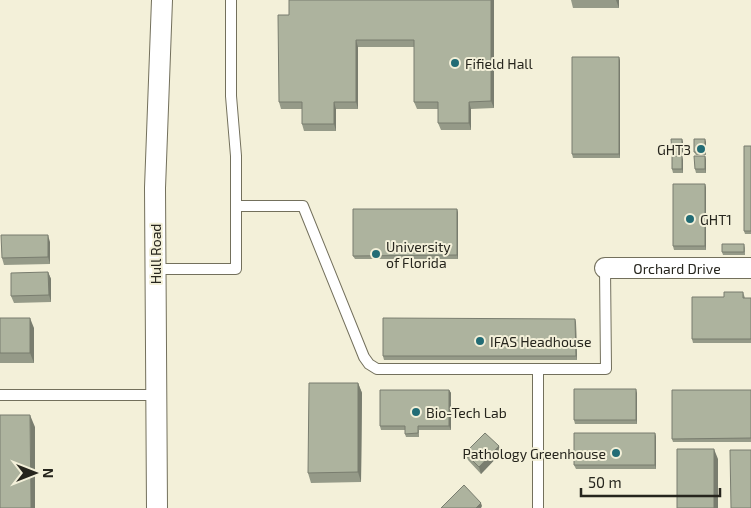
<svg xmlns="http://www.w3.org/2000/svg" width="751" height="508" viewBox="0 0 751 508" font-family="'Exo 2',sans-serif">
	<rect width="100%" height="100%" fill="#f3f0d9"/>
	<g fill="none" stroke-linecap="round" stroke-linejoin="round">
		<defs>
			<path id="service" d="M236,206h67l61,151 5,7 8,5h229l-1,-101
				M155,269h81v-113l-5,-60v-96
				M0,395h156
				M538,508v-139"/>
			<g id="minor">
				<path id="s1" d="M605,268h146"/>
				<path d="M157,508l-2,-320 7,-188"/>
			</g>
		</defs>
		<!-- service casing -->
		<use href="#service" stroke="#73705c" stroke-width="12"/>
		<!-- minor casing -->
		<use href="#minor" stroke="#73705c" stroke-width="22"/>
		<!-- service -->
		<use href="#service" stroke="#fff" stroke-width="10"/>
		<!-- minor -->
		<use href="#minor" stroke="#fff" stroke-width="20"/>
	</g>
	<!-- wall -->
	<path fill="#959a88" d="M494,0v108l-23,1v21h-30l-3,-7v-14h-21l-3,-7v-55h-56v62h-22v22h-32l-2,-7v-15h-21l-2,-7 10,-87z
		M571,0h48v8h-46z
		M619,57l1,4v97h-47l-1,-4z
		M683,142v13h-10l-1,-3z
		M706,142v13h-10l-2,-3z
		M751,146v88h-6l-1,-3z
		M705,156l1,4v13h-10l-1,-4z
		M683,160v13h-10l-1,-4z
		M705,184l1,4v62h-32l-1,-4z
		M457,209l1,4v46h-103l-2,-3z
		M50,242v22l-46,1 -2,-7z
		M744,244l1,4v7h-22l-1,-3z
		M48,272l3,7v23l-37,1 -3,-7z
		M743,292l2,6h6v45h-58l-1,-4 32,-42z
		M0,318l34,10v35h-34z
		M575,319l1,4 1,37h-193l-1,-4z
		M358,383l4,10 -1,89 -50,1 -3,-10z
		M449,390l2,3v37h-32v7h-13l-1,-3v-4h-24l-1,-4z
		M751,390v52h-78l-1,-3z
		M637,393v31h-62l-1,-4z
		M655,433l1,4v32h-80l-2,-4z
		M465,453h36l-20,21 -13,-14z"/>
	<!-- shaded-wall -->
	<path fill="#797d6f" d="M491,0h3v108l-3,-7z
		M616,0h3v8z
		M356,40l2,7v62l-2,-7z
		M619,57l1,4v97l-1,-4z
		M334,102l2,7v22l-2,-7z
		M469,102l2,7v21l-2,-7z
		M682,139l1,3v13l-1,-3z
		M705,139l1,3v13l-1,-3z
		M682,156l1,4v13l-1,-4z
		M705,156l1,4v13l-1,-4z
		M705,184l1,4v62l-1,-4z
		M457,209l1,4v46l-1,-4z
		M48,235l2,7v22l-2,-7z
		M48,272l3,7v23l-2,-7z
		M30,318l4,10v35l-4,-10z
		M575,319l1,4 1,37 -1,-4z
		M358,383l4,10 -1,89 -3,-10z
		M636,389l1,4v31l-1,-4z
		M449,390l2,3v37l-2,-4z
		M30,415l5,12v81h-4z
		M655,433l1,4v32l-1,-4z
		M499,446l2,7 -20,21 -2,-7z
		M714,449l4,10v49h-4z
		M481,503l1,3 -1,2h-5z"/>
	<!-- building -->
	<path fill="#adb39e" stroke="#797d6f" d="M289,0h202v101l-22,1v21h-31v-21h-24v-62h-58v62h-22v22h-32v-22h-23l-1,-87h11z
		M572,57h47v97h-47z
		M671,139h11v13h-10z
		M694,139h11v13h-11z
		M744,146h7v85h-7z
		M672,156h10v13h-10z
		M694,156h11v13h-10z
		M673,184h32v62h-32z
		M353,209h104v46l-104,1z
		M1,235h47v22l-46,1z
		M722,244h22v8h-22z
		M48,272l1,23 -38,1v-23z
		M724,292h19v6h8v41h-59v-42h32z
		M0,318h30v35h-30z
		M383,318l192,1 1,37h-193z
		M309,383h49v89l-50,1z
		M574,389h62v31h-62z
		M380,390h69v36h-31v7l-13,1v-8h-25z
		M672,390h79v48l-79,1z
		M0,415h30l1,93h-31z
		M485,433l14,13 -20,21 -14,-14z
		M574,433h81v32h-81z
		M677,449h37v59h-37z
		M730,450h21v58h-20z
		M464,485l17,18 -5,5h-35z"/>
	<!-- markers -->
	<g fill="#226c75" stroke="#f3f0d9" stroke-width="2">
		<circle cx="455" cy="63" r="5"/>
		<circle cx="701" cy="149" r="5"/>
		<circle cx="690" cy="219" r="5"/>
		<circle cx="376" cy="254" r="5"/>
		<circle cx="480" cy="341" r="5"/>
		<circle cx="416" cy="412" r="5"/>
		<circle cx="616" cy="453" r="5"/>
	</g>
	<g text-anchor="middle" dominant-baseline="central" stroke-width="4" stroke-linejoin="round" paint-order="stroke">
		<!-- poi labels -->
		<g font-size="14" fill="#26251d" stroke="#f3f0d9" text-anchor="start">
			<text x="465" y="63">Fifield Hall</text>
			<text x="691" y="149" text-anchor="end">GHT3</text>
			<text x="700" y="219">GHT1</text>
			<text x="386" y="246">University<tspan x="386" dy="16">of Florida</tspan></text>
			<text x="490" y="341">IFAS Headhouse</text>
			<text x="426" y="412">Bio-Tech Lab</text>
			<text x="606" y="453" text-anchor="end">Pathology Greenhouse</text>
		</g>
		<!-- street labels -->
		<g font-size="14" fill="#26251d" stroke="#f3f0d9">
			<text transform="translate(155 254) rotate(-90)">Hull Road</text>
			<text stroke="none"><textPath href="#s1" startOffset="72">Orchard Drive</textPath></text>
		</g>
	</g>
	<!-- north arrow -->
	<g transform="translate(35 473) rotate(90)" stroke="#f3f0d9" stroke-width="4" paint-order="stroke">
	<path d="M0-4L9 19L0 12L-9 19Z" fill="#26251d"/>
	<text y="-8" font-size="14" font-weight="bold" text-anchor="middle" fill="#26251d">N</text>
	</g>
	<!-- scale -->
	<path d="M581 488v8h139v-8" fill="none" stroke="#26251d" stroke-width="2.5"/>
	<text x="588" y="488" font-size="15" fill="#26251d" stroke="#f3f0d9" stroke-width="4" paint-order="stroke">50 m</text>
</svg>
